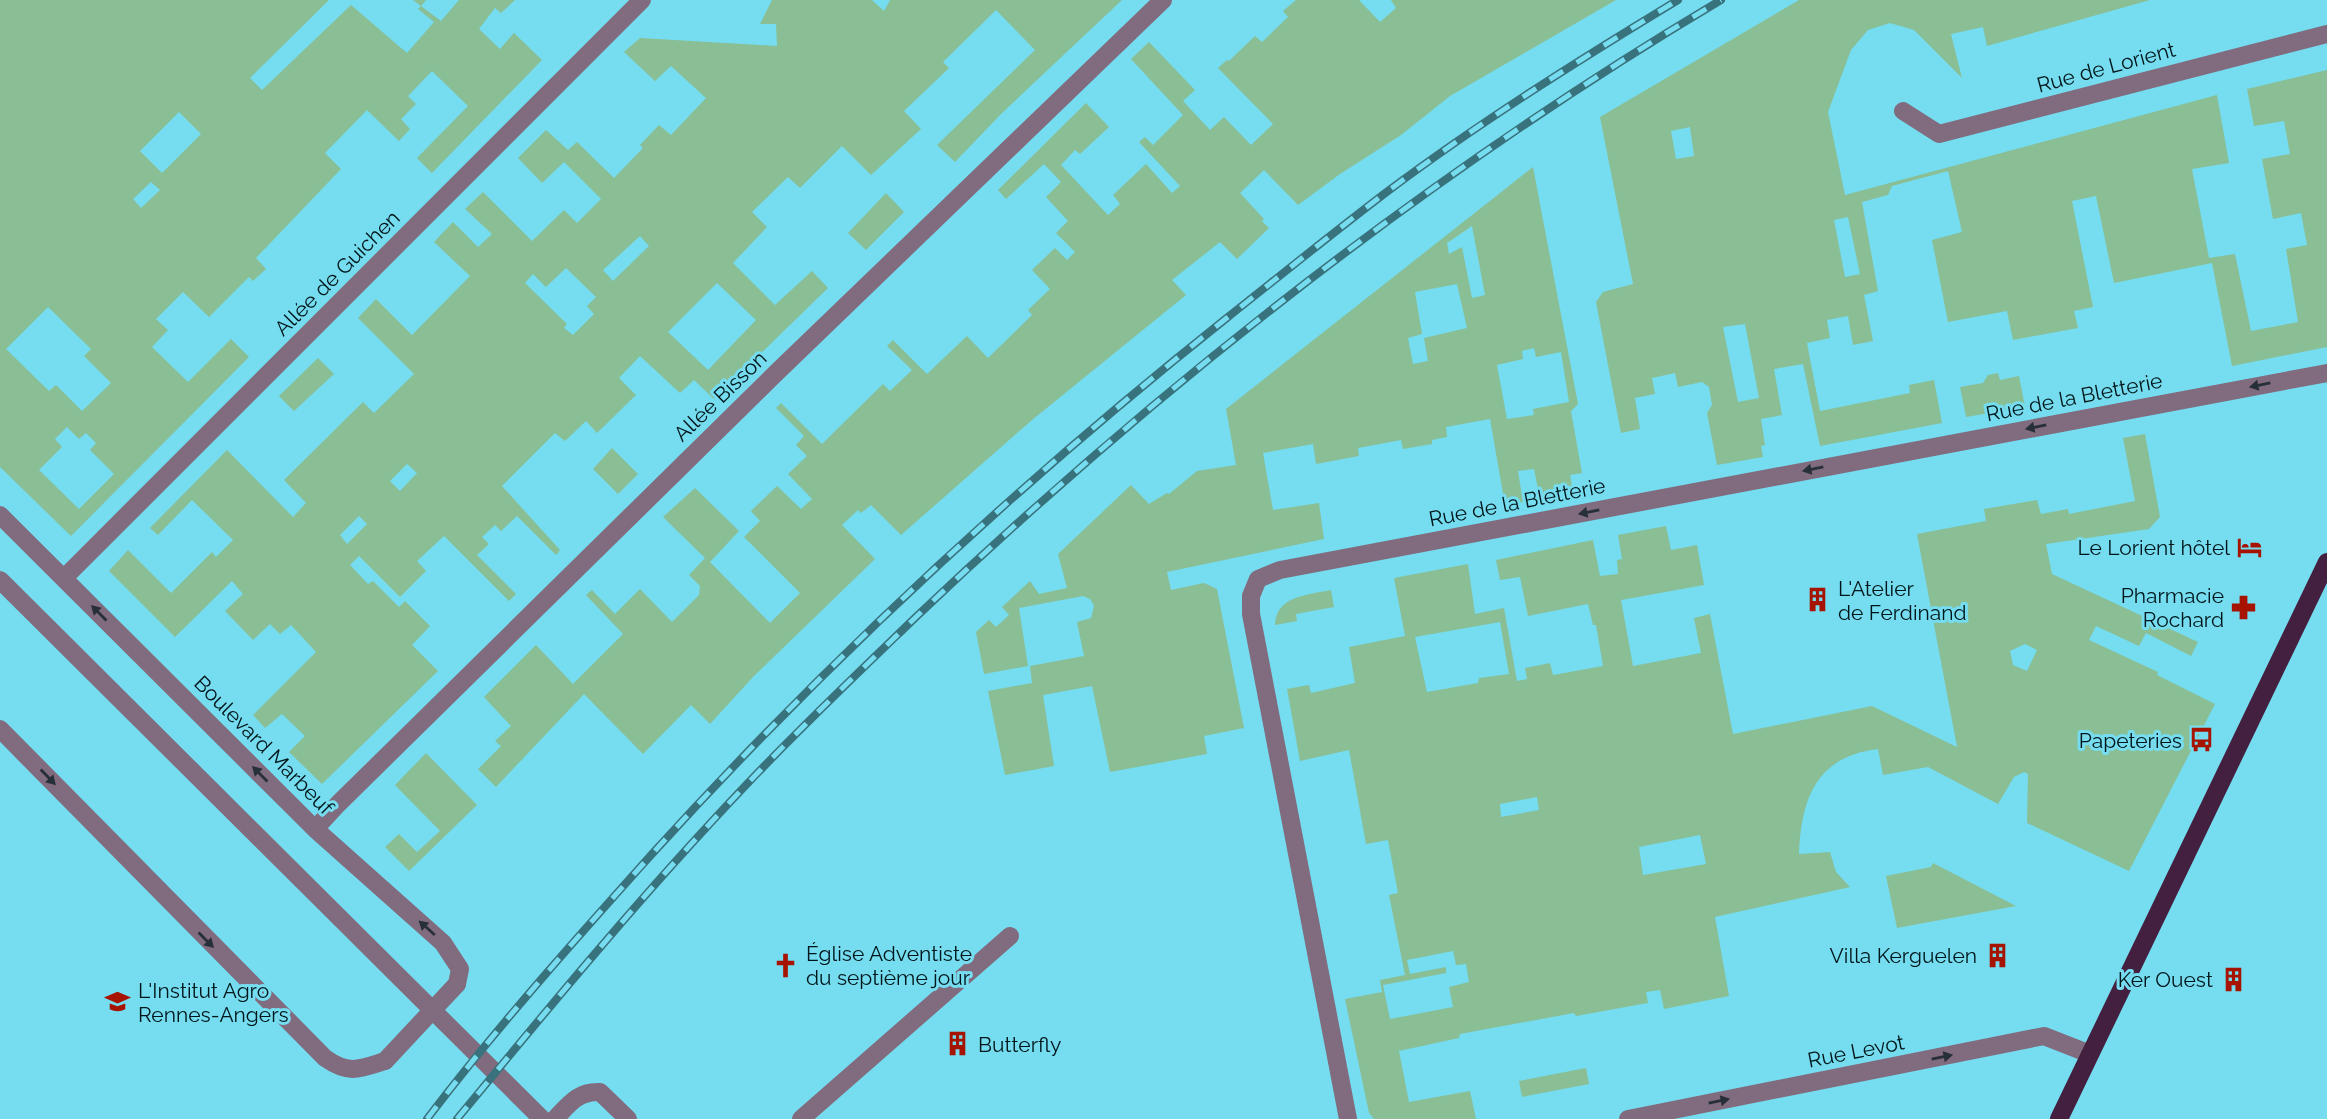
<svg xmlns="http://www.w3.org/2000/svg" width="2327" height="1119" viewBox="0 0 2327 1119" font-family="Raleway,sans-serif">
	<rect width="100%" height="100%" fill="#76dcef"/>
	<!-- green -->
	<path fill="#8abe95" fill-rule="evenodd" d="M0,0h329l-79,78 12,12 89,-85 56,48 27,-31 -16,-13 3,-3 -8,-6h13l-5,6 20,15 18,-21h56l-14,13 -6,-5 -16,21 21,20 14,-16 28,27 -110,113 -15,-15 51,-52 -36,-35 -24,25 8,8 -15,15 9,10 -11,12 -32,-31 -42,43 16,16 -85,89 10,11 -13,12 -4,-4 -40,40 -26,-25 -27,27 12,11 -16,17 36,35 43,-43 18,18 -178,179 -71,-69zM179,112l22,22 -39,39 -22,-22zM151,182l9,8 -19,18 -8,-9zM48,307l43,42 -7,7 27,27 -29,28 -26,-26 -7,6 -43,-42zM67,427l12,12 7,-6 10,10 -6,7 24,24 -35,35 -40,-39 23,-23 -7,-8z
		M772,0h100l12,11 6,-11h232l-121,114 -46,48 -18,-17 98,-95 -39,-40 -53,52 6,6 -45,43 17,18 -50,46 -29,-29 -42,42 -12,-11 -36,35 15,15 -34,36 42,42 37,-34 16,17 -114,111 -20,-19 -14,13 -40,-37 -21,22 17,17 -39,38 -11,-12 -21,20 -10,-8 -53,53 58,64 -4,5 -39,-39 -16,15 -6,-6 -13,12 7,7 -12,11 39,39 -7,7 -65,-65 -27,25 9,10 -26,26 -41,-41 -9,9 18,19 5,-3 26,26 6,-6 25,25 -18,19 26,26 -116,113 -33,-32 16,-16 -23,-22 -17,14 -12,-13 63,-63 -25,-27 -11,9 -10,-10 -17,16 -28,-29 18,-17 -11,-13 -57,56 -66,-66 19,-21 43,43 41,-41 4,5 17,-17 -41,-40 -34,35 -8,-7 77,-78 66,67 13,-14 -22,-23 79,-78 11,11 40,-39 -56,-56 18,-19 36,36 58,-59 -36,-34 19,-20 25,25 14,-13 -27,-25 18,-17 49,49 32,-31 13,13 24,-24 -37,-37 -22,21 -24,-25 28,-28 22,20 9,-8 37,36 29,-30 -3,-3 19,-20 12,10 35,-37 -35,-32 -16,15 -31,-29 16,-14 137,8 -1,-22h-16zM640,236l9,10 -36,35 -10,-11zM566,268l30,29 -9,9 7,8 -21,21 -9,-7 3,-4 -42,-41 8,-9 13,13zM717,283l39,37 -48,50 -40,-38zM407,464l10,9 -17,18 -10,-10zM359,516l8,8 -20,20 -7,-9z
		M1296,0h63l21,22 16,-14 -5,-8h225l-166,96 -49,39 -61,39 -42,31 -34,-35 -24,23 24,26 -2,2 7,7 -32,31 -17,-17 -48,38 14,15 -154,125 -131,115 -30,-30 -10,8 -3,-3 -16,15 33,34 -122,118 -43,47 -19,-19 -48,49 -59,-60 -88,93 -18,-18 23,-23 -6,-5 16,-15 -27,-29 52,-52 37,39 50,-50 -37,-39 6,-5 23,24 25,-25 32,33 27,-27 1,-9 -11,-11 16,-17 -42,-41 32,-29 44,43 -29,31 60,61 30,-30 -56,-56 16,-16 -9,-10 26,-25 24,23 11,-10 -24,-25 19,-18 -11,-11 8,-9 -28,-28 5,-5 41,41 61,-60 7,7 22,-21 -25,-24 6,-6 34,34 40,-38 21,22 44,-43 -4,-5 22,-21 -18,-19 23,-22 12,12 8,-8 -19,-19 12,-12 -22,-24 15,-15 -17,-18 -38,35 -8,-9 88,-87 23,24 -29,27 -5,-4 -14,15 47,50 12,-11 -7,-9 33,-31 26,29 8,-7 -41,-44 6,-5 8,8 30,-30 -52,-56 18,-17 46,48 -12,11 27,29 14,-13 27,28 22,-21 -55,-56 9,-8 2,1 26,-25 7,6 26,-25 -5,-6z
		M1799,0h351l-163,46 -4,-19 -32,7 11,44 -48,-48 -24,-7 -22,7 -17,20 -23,62 17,83 372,-100 12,68 -37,6 17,89 26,-4 16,77 47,-9 -12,-73 21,-4 -6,-32 -28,6 -11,-60 28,-5 -6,-33 -30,5 -7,-37 80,-19v277l-95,19 -20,-103 -98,20 -18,-87 -24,5 21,106 -19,4 4,17 -65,12 -6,-29 -59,11 -16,-82 30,-8 -14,-61 -56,15 -4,9 -26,7 16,89 -14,4 9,46 -20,4 -5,-29 -21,4 3,18 -23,5 13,68 90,-18 -1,-8 25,-5 8,43 -122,23 -17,-82 -29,5 8,46 -21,4 4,26 -4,1 2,11 -46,8 -10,-52 5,-8 -3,-18 -7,-5 -24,5 -3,-14 -23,5 3,16 -20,4 5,31 -19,4 -25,-131 7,-10 30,-8 -33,-167zM1690,127l4,29 -18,3 -5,-28zM1848,217l12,57 -15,3 -11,-57zM1745,324l14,74 -21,4 -15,-75z
		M1533,167l45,237 -7,7 11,62 -12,2 3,17 -33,7 -6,-30 -16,2 5,31 -18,3 -15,-86 -44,8 1,10 -15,3v4l-29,5 -2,-9 -43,8 1,8 -43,8 -3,-20 -50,9 10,57 46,-7 5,36 -157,33 4,18 33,-7 13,6 27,139 -40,8 3,18 -97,18 -18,-86 -49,9 11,71 -49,9 -17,-84 44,-8 -2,-17 54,-10 -7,-34 14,-4 3,-12 -4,-7 -7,-3 -64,12 9,58 -44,8 -8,-42 13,-12 7,7 13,-12 -7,-8 28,-26 9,13 28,-6 -9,-34 73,-69 18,19 18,-11 2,1 28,-23 39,-6 -10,-56zM1472,226l13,69 -13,3 -10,-51 -13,7 -2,-11zM1457,284l10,44 -43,10 4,23 -15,3 -5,-26 14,-4 -7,-42zM1534,348l2,9 25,-5 8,50 -36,7 1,6 -27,4 -10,-54 26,-6 -1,-8z
		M886,193l18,19 -38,38 -18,-17z
		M318,358l16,16 -40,37 -15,-15z
		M1998,373l2,7 19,-4 6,31 -59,10 -6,-30 23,-4 5,-8z
		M2145,434l15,83 -11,12 -103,15 6,30 146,68 -7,14 -45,-23 -7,13 -43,-20 -7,14 69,32 -1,3 58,29 -86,167 -102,-48 1,-49 -4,-2 -10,5 -16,27 -70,-37 -45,8 -5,-26c-61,7 -77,49 -79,105l31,-2 6,20 14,15 -135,30 14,79 -65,13 -4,-19 -14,2 2,11 -72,13 -2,-3 -114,21 -1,4 -60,13 10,51 61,-11 6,28h-102l-5,-6 -24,-114 37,-7 -2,-12 25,-5 -16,-80 9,-2 -10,-53 -22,4 -17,-94 -49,11 -13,-72 22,-4 2,8 44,-10 -6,-36 56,-11 -11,-58 74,-14 7,50 29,-6 13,73 10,-2 -2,-11 25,-5 3,12 50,-9 -7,-41h-3l-5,-21 -60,12 -8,-39 -20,3 -4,-20 97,-20 7,36 18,-2 -1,-14 5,-1 -4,-24 48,-9 5,24 26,-5 7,40 -83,15 12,66 68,-13 -7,-35 16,-4 23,120 139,-28 85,41 -40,-213 69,-13 -2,-12 53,-9 4,14 27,-5 1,5 66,-13 -12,-63zM1500,622l9,52 -30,4 -1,5 -51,9 -12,-55zM2025,644l12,6 -10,21 -14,-6 -3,-14zM1537,797l2,13 -38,7 -1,-13zM1700,835l6,29 -63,11 -4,-28zM1453,951l3,14 10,-1 3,18 -20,5 4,20 -63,12 -7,-34 63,-12v-6l-36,7 -3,-14z
		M612,448l26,26 -20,20 -25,-25z
		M1331,590l3,17 -38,7 1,7 -22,4c1,-29 32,-30 56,-35z
		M426,753l51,52 -68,66 -24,-24 14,-13 18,18 23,-21 -45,-46z
		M1933,863l83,43 -119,22 -11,-52 45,-9z
		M1586,1068l3,16 -67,13 -3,-16z"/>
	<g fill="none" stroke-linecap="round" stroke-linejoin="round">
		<!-- minor -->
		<path stroke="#816b7e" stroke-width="18" d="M1903,111l36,23 388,-100
			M0,515l315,314 128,114 17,26 -3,15
			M64,578l578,-578
			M0,580l542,539
			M0,729l325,329c24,17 35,11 60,3
			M315,829l23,-25 437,-430 388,-374
			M555,1119c14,-15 23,-28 45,-27l28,27
			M801,1119l209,-183
			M1348,1119l-97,-505v-18l7,-17 22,-9 1047,-197
			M1628,1119l416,-83 46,18"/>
		<!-- major -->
		<path stroke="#432040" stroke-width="18" d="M2059,1119l268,-557"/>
		<defs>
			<path id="rail" d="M427,1119c70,-92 148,-179 225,-265 177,-195 370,-373 576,-537 53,-42 106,-85 160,-126 92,-69 191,-131 290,-191
				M457,1119c94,-114 188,-228 290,-335 55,-58 113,-113 170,-168 246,-233 513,-443 804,-616"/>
		</defs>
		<!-- rail casing -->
		<use href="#rail" stroke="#38727d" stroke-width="8"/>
		<!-- rail -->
		<use href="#rail" stroke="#76dcef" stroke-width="5" stroke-dasharray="16" stroke-linecap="butt"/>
		<!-- minor-bridge -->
		<path stroke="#816b7e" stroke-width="18" d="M385,1061l72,-77"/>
	</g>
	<!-- one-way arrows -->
	<defs><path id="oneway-solid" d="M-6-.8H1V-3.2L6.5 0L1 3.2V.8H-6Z" transform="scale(1.75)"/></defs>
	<g fill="#273038">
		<use href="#oneway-solid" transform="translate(2260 385) rotate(169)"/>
		<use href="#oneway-solid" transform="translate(2036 427) rotate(169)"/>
		<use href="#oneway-solid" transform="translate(1813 469) rotate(169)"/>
		<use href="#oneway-solid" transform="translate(1589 512) rotate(169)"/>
		<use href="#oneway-solid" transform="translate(99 613) rotate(-135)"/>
		<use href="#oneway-solid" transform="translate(260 774) rotate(-135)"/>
		<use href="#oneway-solid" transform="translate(48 777) rotate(46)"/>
		<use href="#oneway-solid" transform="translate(427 928) rotate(-138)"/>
		<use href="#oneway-solid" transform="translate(206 940) rotate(45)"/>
		<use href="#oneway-solid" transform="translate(1942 1057) rotate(-11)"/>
		<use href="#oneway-solid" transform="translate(1719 1101) rotate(-11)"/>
	</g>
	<!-- icons -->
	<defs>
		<symbol id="hotel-bare" viewBox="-9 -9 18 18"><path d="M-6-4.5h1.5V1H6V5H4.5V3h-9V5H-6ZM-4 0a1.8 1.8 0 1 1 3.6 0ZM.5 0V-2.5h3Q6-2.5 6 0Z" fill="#a61301" stroke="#76dcef" stroke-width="2.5" paint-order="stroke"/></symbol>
		<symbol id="building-bare" viewBox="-9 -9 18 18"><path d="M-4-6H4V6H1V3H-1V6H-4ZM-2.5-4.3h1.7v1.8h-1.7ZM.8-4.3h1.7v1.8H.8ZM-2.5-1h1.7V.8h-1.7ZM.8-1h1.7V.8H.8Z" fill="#a61301" stroke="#76dcef" stroke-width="2.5" paint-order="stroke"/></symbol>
		<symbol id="pharmacy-bare" viewBox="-9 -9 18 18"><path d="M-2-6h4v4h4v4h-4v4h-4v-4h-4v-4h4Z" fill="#a61301" stroke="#76dcef" stroke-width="2.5" paint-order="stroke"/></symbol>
		<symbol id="bus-bare" viewBox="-9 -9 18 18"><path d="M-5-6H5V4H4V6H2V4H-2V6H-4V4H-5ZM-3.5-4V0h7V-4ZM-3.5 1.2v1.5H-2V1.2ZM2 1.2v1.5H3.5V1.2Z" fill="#a61301" stroke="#76dcef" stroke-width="2.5" paint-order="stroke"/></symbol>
		<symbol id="church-bare" viewBox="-9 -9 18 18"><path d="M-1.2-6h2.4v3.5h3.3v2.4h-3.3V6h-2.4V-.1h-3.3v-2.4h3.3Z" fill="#a61301" stroke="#76dcef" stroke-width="2.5" paint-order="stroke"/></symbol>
		<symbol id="university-bare" viewBox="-9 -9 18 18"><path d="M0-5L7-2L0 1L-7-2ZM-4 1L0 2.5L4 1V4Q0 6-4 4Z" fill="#a61301" stroke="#76dcef" stroke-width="2.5" paint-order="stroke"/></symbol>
	</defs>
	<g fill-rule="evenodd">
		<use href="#hotel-bare" x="2232" y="530" width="35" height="35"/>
		<use href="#building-bare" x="1800" y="582" width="35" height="35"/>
		<use href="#pharmacy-bare" x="2226" y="590" width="35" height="35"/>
		<use href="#bus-bare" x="2184" y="722" width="35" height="35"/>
		<use href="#building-bare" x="1980" y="938" width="35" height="35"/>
		<use href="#church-bare" x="768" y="948" width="35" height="35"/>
		<use href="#building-bare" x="2216" y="962" width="35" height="35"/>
		<use href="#university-bare" x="100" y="984" width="35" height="35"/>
		<use href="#building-bare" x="940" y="1026" width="35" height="35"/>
	</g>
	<g text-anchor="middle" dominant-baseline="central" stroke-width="6" stroke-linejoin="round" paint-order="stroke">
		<!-- street labels -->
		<g font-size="21" fill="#01161a" stroke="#76dcef">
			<text transform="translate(2106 67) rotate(-15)">Rue de Lorient</text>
			<text transform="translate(337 273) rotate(-45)">Allée de Guichen</text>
			<text transform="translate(720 396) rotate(-44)">Allée Bisson</text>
			<text transform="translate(2074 397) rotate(-11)">Rue de la Bletterie</text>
			<text transform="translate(1517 502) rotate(-11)">Rue de la Bletterie</text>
			<text transform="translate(264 745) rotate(45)">Boulevard Marbeuf</text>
			<text transform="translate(1856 1051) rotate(-11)">Rue Levot</text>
		</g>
		<!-- poi labels -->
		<g font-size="21" fill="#01161a" stroke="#76dcef" text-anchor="end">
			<text x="2230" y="547">Le Lorient hôtel</text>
			<text x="1838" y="588" text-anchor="start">L'Atelier<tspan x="1838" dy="24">de Ferdinand</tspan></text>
			<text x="2224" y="595">Pharmacie<tspan x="2224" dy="24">Rochard</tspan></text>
			<text x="2182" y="740">Papeteries</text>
			<text x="806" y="953" text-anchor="start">Église Adventiste<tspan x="806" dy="24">du septième jour</tspan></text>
			<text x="1977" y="955">Villa Kerguelen</text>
			<text x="2213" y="979">Ker Ouest</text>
			<text x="138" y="990" text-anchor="start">L'Institut Agro<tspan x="138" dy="24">Rennes-Angers</tspan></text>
			<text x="978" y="1044" text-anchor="start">Butterfly</text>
		</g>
	</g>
</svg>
